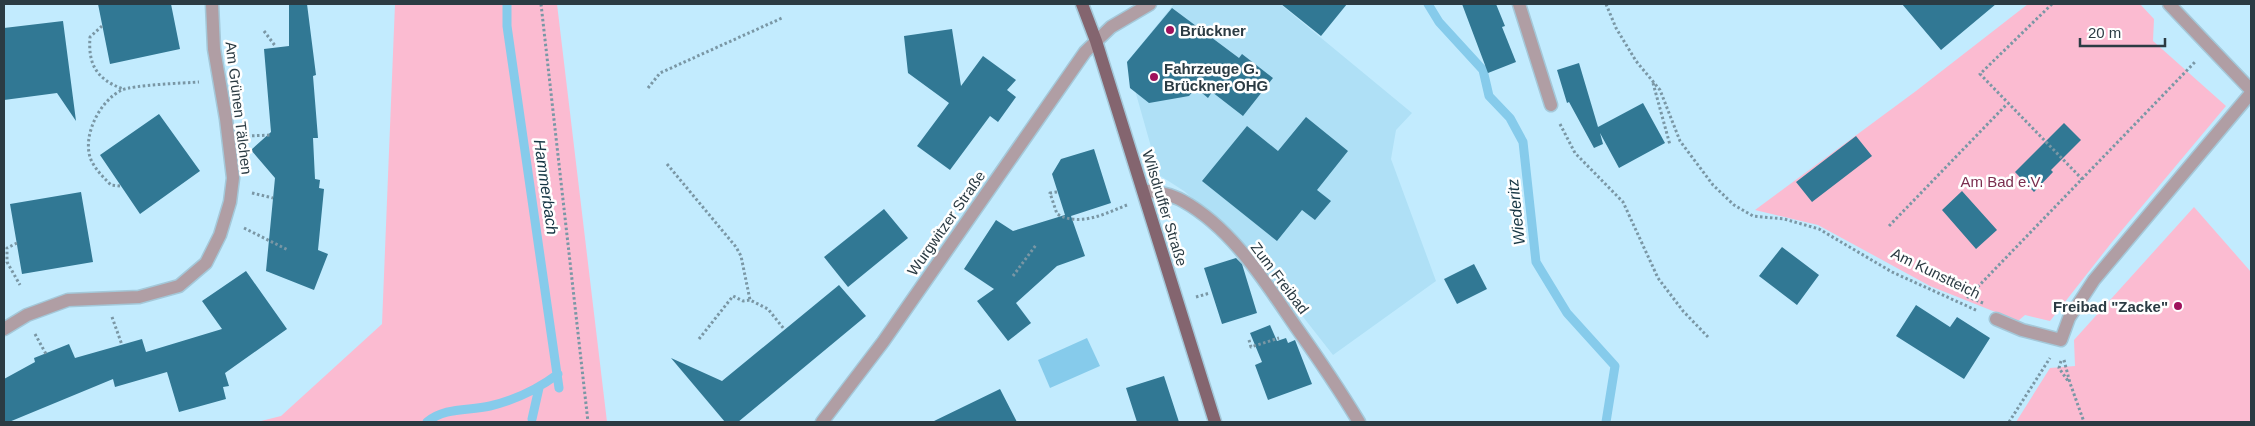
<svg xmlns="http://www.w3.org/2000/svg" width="2255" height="426" viewBox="0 0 2255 426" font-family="Helvetica,sans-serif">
	<rect width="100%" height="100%" fill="#c2ebfe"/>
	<!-- built -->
	<path fill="#afe0f6" d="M1174,4h106l132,109 -16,17 -5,29 45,122 -103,74 -84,-107 -65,-57 -25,-16 -32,-113z"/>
	<!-- green -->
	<path fill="#fbbbd1" d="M395,4h162l50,418h-350l24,-6 101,-92z
		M2028,4h112l14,15 -1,22 73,65 -114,136 -62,79 -25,-6 -7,6 -88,-35 -112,-61 -63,-15 161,-119z
		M2194,207l57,65v150h-235l34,-54 25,-2 -1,-26z"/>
	<!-- water -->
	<path fill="#86cbeb" d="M1087,338l13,28 -50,22 -12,-28z"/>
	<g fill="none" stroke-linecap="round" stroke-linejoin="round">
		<!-- stream -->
		<path stroke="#86cbeb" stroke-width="9" d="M507,4v22l52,362
			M1428,4l11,18 44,48 6,26 21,22 13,24 13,120 31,51 48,53 -9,56
			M532,419l7,-31
			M427,422c18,-15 41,-11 63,-16 25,-6 48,-17 68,-32"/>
	</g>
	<!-- building -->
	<path fill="#317894" d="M98,4h73l9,45 -70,15z
		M289,4h18l9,71 -3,1 5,62h-5l2,41 5,1 -1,8 5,1 -6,61 10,4 -14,36 -48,-19 9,-93 -24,-28 20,-18 -7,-83 25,-3z
		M1281,4h66l-26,32z
		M1462,4h34l9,22 -3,1 14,35 -28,11z
		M1902,4h94l-55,46z
		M1172,8l67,50 3,-4 31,24 -30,38 -31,-24 -4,6 -12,-10 -7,8 -40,7 -19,-15 -3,-26z
		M63,21l13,100 -19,-28 -53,7v-72z
		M952,29l9,57 22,-30 33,24 -9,10 9,7 -18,25 -8,-6 -40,54 -33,-24 32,-43 -41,-30 -4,-37z
		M1579,63l19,64 45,-24 22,40 -46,25 -19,-35 3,11 -9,4 -25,-46 -2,1 -10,-33z
		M159,114l41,57 -60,43 -40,-59z
		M1306,117l42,34 -31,39 14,11 -16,19 -13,-10 -25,31 -75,-60 45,-55 31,25z
		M2064,123l17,17 -30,30 2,2 -19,20 -19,-20z
		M1856,136l16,20 -60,46 -16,-20z
		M1094,149l17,54 -40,13 14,40 -28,10 -41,37 15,20 -23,18 -31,-40 17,-12 -30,-20 32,-49 17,11 52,-16 -13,-41 9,-15z
		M1962,191l35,39 -21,19 -34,-39z
		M81,192l12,70 -71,12 -12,-70z
		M884,209l24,29 -60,49 -24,-30z
		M1782,247l37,28 -22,30 -38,-29z
		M1236,258l6,6 15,49 -35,11 -18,-56z
		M1474,264l13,25 -30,15 -13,-25z
		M246,271l41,58 -62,44 4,13 -6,1 3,12 -47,13 -12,-40 -52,15 -2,-8 -104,43h-5v-43l31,-17 -1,-4 35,-14 6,14 67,-19 4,13 76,-23 -20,-28z
		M839,285l27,31 -128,106h-13l-54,-64 51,23z
		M1916,305l34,22 7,-10 33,21 -26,41 -68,-43z
		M1270,325l7,16 9,-3 2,5 7,-3 17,44 -44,16 -13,-35 7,-3 -12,-29z
		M1164,376l15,46h-42l-11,-34z
		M1000,389l17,33h-85z"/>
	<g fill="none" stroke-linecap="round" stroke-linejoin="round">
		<defs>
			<path id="minor" d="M1519,4l32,101
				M2169,4l82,86
				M1143,190c13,2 28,4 40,11 50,28 82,81 113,126 22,31 43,62 63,95
				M1996,319l26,11 39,10 8,-22 25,-38 157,-187
				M4,329l23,-14 41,-15 71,-3 40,-11 27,-23 14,-28 10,-33 3,-24 -7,-59 -12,-70 -2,-45
				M822,422l61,-80 202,-290 26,-25 39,-23"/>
			<path id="major" d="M1082,4l14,37 119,381"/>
		</defs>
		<!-- minor casing -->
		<use href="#minor" stroke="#a4c8d9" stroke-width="15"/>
		<!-- major casing -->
		<use href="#major" stroke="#a4c8d9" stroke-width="15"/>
		<!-- path -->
		<path stroke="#7a97a5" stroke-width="3" stroke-dasharray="2.5 2.5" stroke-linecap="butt" d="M541,4l47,418
			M1606,4l10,24 20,33 24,29 20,51 33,44 21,20 19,11 31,3 35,10 73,43 86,39
			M2052,4l-72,70 102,105
			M102,26l-12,11c-2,27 6,42 33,52
			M264,31l12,16
			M1653,83l17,62
			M648,88l12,-15 122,-55
			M1560,124l15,29 48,49 35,76 25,33 25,26
			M247,136l25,-1
			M667,164l69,83 5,9 9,44 18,9 16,20
			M120,186l-9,-1c-7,-7 -14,-14 -19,-23 -12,-24 8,-62 30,-72 11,-5 62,-7 77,-8
			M1057,192l-7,1 7,21c23,13 47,0 70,-9
			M252,193l21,5
			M1889,226l118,-122
			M244,228l44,22
			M17,243l-10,5v14l13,23
			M1013,276l23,-31
			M1196,297l14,-4
			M1983,303l-15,-6 227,-235
			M112,317l10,28
			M35,334l11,20
			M699,339l34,-43 10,5 7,-1
			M1249,340l2,7 28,-9
			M2064,360l6,23 14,39
			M2061,361l-2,7 9,13
			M2009,422l41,-64"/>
		<!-- minor -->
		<use href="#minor" stroke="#b09ea4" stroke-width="12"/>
		<!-- major -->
		<use href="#major" stroke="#84656f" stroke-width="12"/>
	</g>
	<!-- markers -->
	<g fill="#9f125c" stroke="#fff" stroke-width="2">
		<circle cx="1170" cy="30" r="5"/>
		<circle cx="1154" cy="77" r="5"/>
		<circle cx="2178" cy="306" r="5"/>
	</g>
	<g text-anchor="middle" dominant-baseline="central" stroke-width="5" stroke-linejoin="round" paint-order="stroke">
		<!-- poi labels -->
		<g font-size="15" font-weight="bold" fill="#2b3b43" stroke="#fff" text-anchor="start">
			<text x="1180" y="30">Brückner</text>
			<text x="1164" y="68">Fahrzeuge G.<tspan x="1164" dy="17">Brückner OHG</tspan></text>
			<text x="2168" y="306" text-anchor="end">Freibad "Zacke"</text>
		</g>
		<!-- street labels -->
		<g font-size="15" fill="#2b3b43" stroke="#fff">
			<text transform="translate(239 108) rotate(83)">Am Grünen Tälchen</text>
			<text transform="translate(1165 208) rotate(73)">Wilsdruffer Straße</text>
			<text transform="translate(946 223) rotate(-55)">Wurgwitzer Straße</text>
			<text transform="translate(1936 273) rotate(26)">Am Kunstteich</text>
			<text transform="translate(1280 278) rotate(53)">Zum Freibad</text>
		</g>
		<!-- park labels -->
		<g font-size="15" fill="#7b2e4f" stroke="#fff">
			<text x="2002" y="181">Am Bad e.V.</text>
		</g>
		<!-- water labels -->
		<g font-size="16" font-style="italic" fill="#163644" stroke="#fff">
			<text transform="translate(546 187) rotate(82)">Hammerbach</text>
			<text transform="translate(1516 212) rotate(-96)">Wiederitz</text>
		</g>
	</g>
	<!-- border -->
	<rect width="2255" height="426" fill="none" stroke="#2b3b43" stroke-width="10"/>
	<!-- scale -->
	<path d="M2080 38v8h85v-8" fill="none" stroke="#2b3b43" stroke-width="2.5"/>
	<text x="2088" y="38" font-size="15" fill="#2b3b43" stroke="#ffffff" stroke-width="4" paint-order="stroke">20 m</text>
</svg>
